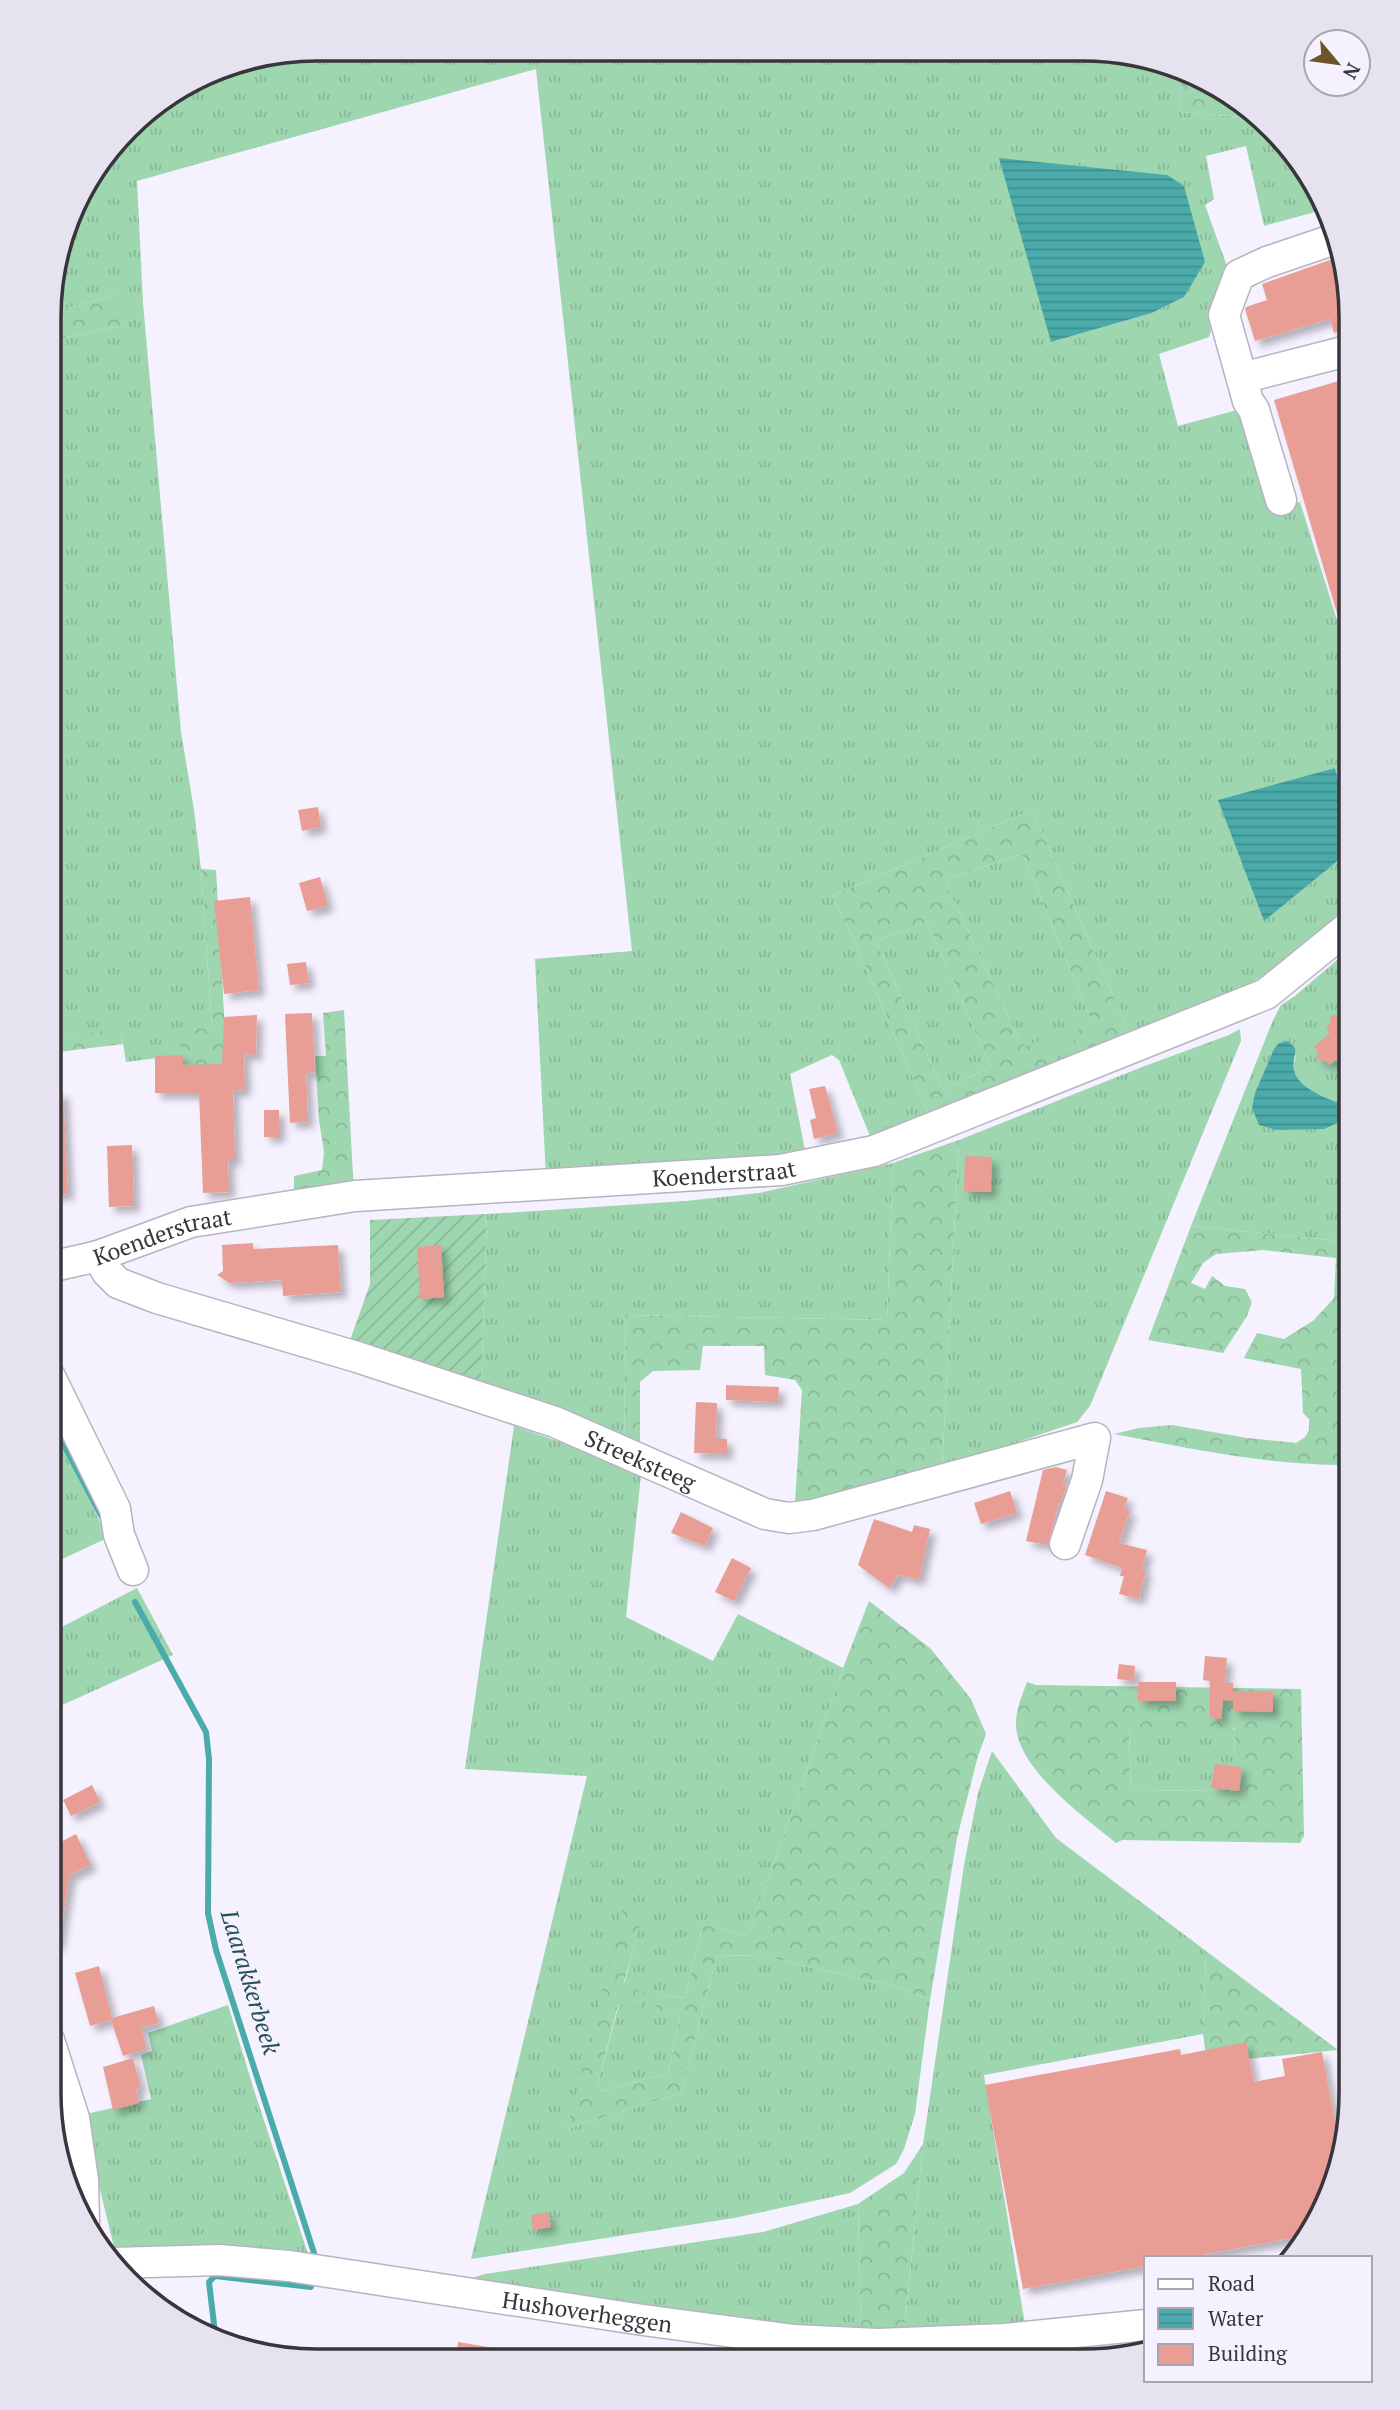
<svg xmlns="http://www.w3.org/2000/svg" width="1400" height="2410" viewBox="0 0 1400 2410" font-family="'PT Serif',serif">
	<defs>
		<pattern id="grass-tufts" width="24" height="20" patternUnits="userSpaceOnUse" patternTransform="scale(1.75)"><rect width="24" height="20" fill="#9ed6b0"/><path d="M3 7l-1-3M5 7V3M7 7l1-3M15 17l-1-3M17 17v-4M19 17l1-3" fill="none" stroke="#89b898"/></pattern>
		<pattern id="forest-crowns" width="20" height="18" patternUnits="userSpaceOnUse" patternTransform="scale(1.75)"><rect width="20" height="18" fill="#9ed6b0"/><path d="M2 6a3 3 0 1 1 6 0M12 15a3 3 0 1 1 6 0" fill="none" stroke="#89b898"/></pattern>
		<pattern id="garden-furrows" width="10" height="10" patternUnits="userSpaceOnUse" patternTransform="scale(1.75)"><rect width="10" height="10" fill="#9ed6b0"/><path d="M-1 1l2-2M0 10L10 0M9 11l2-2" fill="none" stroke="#89b898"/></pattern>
		<pattern id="water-rules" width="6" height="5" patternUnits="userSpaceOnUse" patternTransform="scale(1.75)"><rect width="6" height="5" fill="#4babab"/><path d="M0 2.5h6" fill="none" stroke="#3f8c8c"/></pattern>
		<filter id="shadow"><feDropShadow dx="6" dy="6" stdDeviation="3.5" flood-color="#0004"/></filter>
	</defs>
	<rect width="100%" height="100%" fill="#f5f1ff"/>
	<!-- grass -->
	<path fill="url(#grass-tufts)" fill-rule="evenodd" d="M317,49l818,5 47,16 -3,42 74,6 7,-2 46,52 20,41 -62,17 -18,-80 -40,10 8,43 -9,6 24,67 -20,65 -50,17 19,72 70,-19 29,98 23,-3 51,163v163l-16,-60 -116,33 45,119 87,-70v59c-32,26 -64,54 -100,74 -38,22 -79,36 -120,53l-95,-217 -5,-6h-6l-193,83 20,40 77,179 -59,21 -31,-76 -7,-5 -42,19 16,81 -260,23 -11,-219 97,-8 -96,-882 -399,112 6,122 38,429 13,78 7,59 11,159 -31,27 -55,7 -5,-32 -71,8 1,-697 73,-16 -10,-30 -63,18v-31l26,-84 63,-82 75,-47zM1184,297l-32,16 -101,29z
		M1019,855l6,4 65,159 -10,40 -21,8 -35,-20 -5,-7 -72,-152 1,-8z
		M927,922l64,145 -48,23 -65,-145 3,-6z
		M1351,948v294l-160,-16 82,-206 8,-15 14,-9zM1296,1055c-1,4 -2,7 -3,11 0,21 38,35 54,39l2,3 -5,12 -89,-27z
		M1240,1029l1,12 -151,365 -13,16 -135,46 17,-328 183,-73 87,-32z
		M893,1163l-6,157 -261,-5 -2,129 -143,-54 6,-176 199,-13 73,-8z
		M50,1410l57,128 -57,27z
		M514,1426l63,22 64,27 -15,142 87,44 25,-47 105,54 -95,268 -45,-12 -18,74 -25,-3 -4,16 24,6 -12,56 -66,18 -5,-3 46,-176 -76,217 114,-36 36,-138 45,1 128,29 40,15 -15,114 -11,35 -8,15 -46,29 -116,25 -263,41 116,-483 -122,-7z
		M137,1588l36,67 -124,56 1,-78z
		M1129,1726l102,1 4,3 -2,57 -4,4 -98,-1z
		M992,1751l64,87 150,113 -3,83 -219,41 41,250 -121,8 19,-189 41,-279 14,-72z
		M228,2005l26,85 56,170 -158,-13h-38l-32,-132 69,-16 -10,-44 11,-4 -4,-18z
		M858,2204l3,129 -92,-4 -300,-50 16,-5 278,-42z"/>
	<!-- forest -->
	<path fill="url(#forest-crowns)" fill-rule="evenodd" d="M1182,70l19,6 59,40 -7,2 -74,-6z
		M114,295l8,13 2,17 -73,16v-28z
		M1025,813h6l5,6 95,217 -51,22 -7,-24 15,-10 2,-6 -65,-159 -6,-4 -71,24 -1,8 72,152 6,7 23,-8 11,28 -130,49 -77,-179 -20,-40zM927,922l64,145 -48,23 -65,-145 3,-6z
		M201,869l15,1 11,196 -45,5 -2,-42 32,-1z
		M344,1010l10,183 -60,4v-21l28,-6 2,-18 -5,-32 -4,-64h11l-3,-43z
		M121,1029l2,15 -73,9v-15z
		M959,1140l-17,328 -102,28 -45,7 7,-113 -7,-10 -30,-5 -1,-29h-61l-3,24 -47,1 -13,11v68l-16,-6 2,-129 261,5 6,-157z
		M1191,1226l160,16v90l-11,124 -3,9c-75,-1 -149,-17 -223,-31l25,-6 33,-3 75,13 49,5 9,-6 4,-7v-11l-6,-6 -2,-44 -57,-11 13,-25 27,6 30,-19 20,-22 2,-40 -73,-8 -47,4 -13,9 -12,20 14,6 7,-13 13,10 20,3 7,13 -5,14 -24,37 -75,-13z
		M869,1601l61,47 41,51 15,35 -8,22 -21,82 -27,162 -40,-15 -128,-29 -45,-1 -36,138 -114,36 56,-222 21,5 -20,70 20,11 -4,14 -22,-2 -21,83 5,3 66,-18 12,-56 -25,-6 5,-16 25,3 18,-74 45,12 95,-268z
		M1027,1682l9,3 265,4 3,147 -4,7 -178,-3 -6,3c-31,-26 -100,-74 -100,-119 0,-15 6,-28 11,-42zM1129,1727h101l5,2 -2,58 -4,4 -98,-1z
		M1206,1951l132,99 -131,13 -4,-29z
		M923,2144l-19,189h-43l-3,-129 46,-31z"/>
	<!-- garden -->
	<path fill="url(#garden-furrows)" d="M487,1214l-6,176 -134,-41 23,-65v-64z"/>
	<!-- water -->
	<path fill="url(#water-rules)" d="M999,158l168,17 17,11 21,76 -21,35 -32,16 -101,29z
		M1335,768l16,60v22l-87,71 -46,-121z
		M1288,1041l7,7c1,7 -3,15 -1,22 3,18 37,31 53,35l2,3 -5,12 -20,9 -48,1 -17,-5 -7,-17 3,-15 19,-44 5,-6z"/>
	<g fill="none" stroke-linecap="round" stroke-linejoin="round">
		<!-- stream -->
		<path stroke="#4babab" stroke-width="6" d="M50,1418l53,101
			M135,1602l71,130 3,27 -1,154 8,37 99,306
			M216,2341l-7,-59 6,-6 96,11"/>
	</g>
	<!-- building -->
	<path fill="#e89e94" filter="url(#shadow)" d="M1341,256l10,71 -17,6 -4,-14 -75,22 -10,-32 1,-2 21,-7 -5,-16z
		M1342,380l9,31v235l-4,1 -73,-247z
		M318,807l3,20 -19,4 -4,-21z
		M320,877l8,29 -21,5 -8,-28z
		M250,897l9,93 -35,4 -10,-93z
		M306,962l3,21 -19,2 -3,-21z
		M1344,1012l7,8v58l-15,-18 -7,5 -3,-4 -9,-1 1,-9 -4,-4 16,-14 -4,-6 4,-3 1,-9 9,1z
		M312,1013l3,59 -9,1 2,49 -18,1 -5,-109z
		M257,1015l-1,40 -12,-1 1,36 -12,1 2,69h-7l1,32 -26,1 -4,-100h-44v-37l28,-1v10l39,-1 2,-47z
		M825,1086l13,47 -24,6 -4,-19 6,-2 -7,-29z
		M63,1092l5,102 -18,1v-102z
		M264,1110h15v27h-15z
		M132,1145l2,61 -25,1 -2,-61z
		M965,1156l27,1 -1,35 -27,-1z
		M253,1243v6l85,-4 3,47 -58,4 -1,-16 -53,3 -12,-8 6,-4 -1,-26z
		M441,1245l3,52 -24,2 -3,-52z
		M726,1385l53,2 -1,15 -52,-2z
		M696,1402l21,1 -1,35 11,1v15l-33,-1z
		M1056,1467l11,3 -4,14 4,1 -7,19 -1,-1 -11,42 -22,-4 17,-71z
		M1010,1491l7,22 -36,11 -7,-21z
		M1106,1491l22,7 -4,11 6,2 -11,32 28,7 -5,19 4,1 -7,29 -20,-5 5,-18h-4l2,-8 -37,-13z
		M681,1512l32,16 -8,18 -34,-13z
		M874,1519l38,13 2,-7 16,4 -11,51 -21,-5 -9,13 -31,-23z
		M732,1558l19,10 -17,33 -19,-9z
		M1205,1656l22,2 -2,25h8v8h40v21l-40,-1v-10l-10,-1 -2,19 -11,-1v-37l-7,-1z
		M1119,1664l16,2 -1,15 -17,-2z
		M1138,1682h38v19h-38z
		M1215,1764l27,3 -3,24 -28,-3z
		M92,1785l8,17 -29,14 -8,-16z
		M76,1834l15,31 -21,10 -12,70h-9v-97z
		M99,1966l13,52 42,-12 5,17 -18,5 6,21 -24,7 -12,-36 -21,6 -15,-53z
		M1246,2042l8,40 31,-6 -3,-17 40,-7 19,101 -10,42 -23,40 -121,23h-41v8l-123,23 -38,-204 195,-36 1,6z
		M133,2058l8,30 -5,2 3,13 -26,7 -10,-43z
		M548,2212l3,15 -18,3 -2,-15z
		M458,2342l53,9 -1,8h-54z"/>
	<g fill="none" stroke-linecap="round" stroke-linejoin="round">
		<defs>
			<g id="minor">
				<path d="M1242,378l109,-28"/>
				<path d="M1281,500l-27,-90 -6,-9 -24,-86 15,-40 28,-13 71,-24"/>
				<path id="s1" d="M98,1256l9,16 11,11 39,15 200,59 198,65 210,92 24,4 24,-3 282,-77 -8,42 -22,64"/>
				<path id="s2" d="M50,1267l48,-11 93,-34 164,-26 426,-26 93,-19 392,-157 85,-69"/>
				<path d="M50,1377l65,132 4,26 14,35"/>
				<path d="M49,2040l25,78 9,62 1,42"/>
				<path id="s3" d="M113,2263l106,-3 70,6 354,54 151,20 84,4 127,-5 141,-14"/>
			</g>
		</defs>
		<!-- minor casing -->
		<use href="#minor" stroke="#b8b3c0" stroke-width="33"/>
		<!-- minor -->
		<use href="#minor" stroke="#fff" stroke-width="30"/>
	</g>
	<g text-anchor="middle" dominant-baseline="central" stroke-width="7" stroke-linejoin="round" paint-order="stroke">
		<!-- street labels -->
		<g font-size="23" fill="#38363b" stroke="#f5f1ff">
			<text stroke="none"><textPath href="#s2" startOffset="684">Koenderstraat</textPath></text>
			<text stroke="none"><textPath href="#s2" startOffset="117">Koenderstraat</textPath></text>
			<text stroke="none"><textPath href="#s1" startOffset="586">Streeksteeg</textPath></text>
			<text stroke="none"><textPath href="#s3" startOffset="478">Hushoverheggen</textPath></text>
		</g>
		<!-- water labels -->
		<g font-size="24" font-style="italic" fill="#265151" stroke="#f5f1ff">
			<text transform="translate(251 1982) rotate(73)">Laarakkerbeek</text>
		</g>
	</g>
	<!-- crop -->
	<path d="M0 0H1400V2410H0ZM317 61H1083A256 256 0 0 1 1339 317V2093A256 256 0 0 1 1083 2349H317A256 256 0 0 1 61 2093V317A256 256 0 0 1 317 61Z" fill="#e6e2ef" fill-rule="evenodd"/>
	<path fill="none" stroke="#38363b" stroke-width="3.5" d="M317 61H1083A256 256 0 0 1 1339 317V2093A256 256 0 0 1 1083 2349H317A256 256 0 0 1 61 2093V317A256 256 0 0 1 317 61Z"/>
	<!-- legend -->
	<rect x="1144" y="2256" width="228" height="126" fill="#f5f1ff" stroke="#a9a6b1" stroke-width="2"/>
	<rect x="1158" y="2279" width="35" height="10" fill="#ffffff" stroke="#a9a6b1" stroke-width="2"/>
	<text x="1208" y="2291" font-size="21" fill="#38363b">Road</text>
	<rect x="1158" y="2308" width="35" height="21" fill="url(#water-rules)" stroke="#a9a6b1" stroke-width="2"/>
	<text x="1208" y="2326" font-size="21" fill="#38363b">Water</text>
	<rect x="1158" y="2344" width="35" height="21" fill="#e89e94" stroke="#a9a6b1" stroke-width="2"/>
	<text x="1208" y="2361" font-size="21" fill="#38363b">Building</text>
	<!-- north arrow -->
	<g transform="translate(1337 63) rotate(119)"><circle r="33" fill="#f5f1ff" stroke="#a9a6b1" stroke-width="2"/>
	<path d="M0-5L12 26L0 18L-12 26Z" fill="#6d5626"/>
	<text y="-10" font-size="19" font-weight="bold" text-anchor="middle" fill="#38363b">N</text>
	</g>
</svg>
